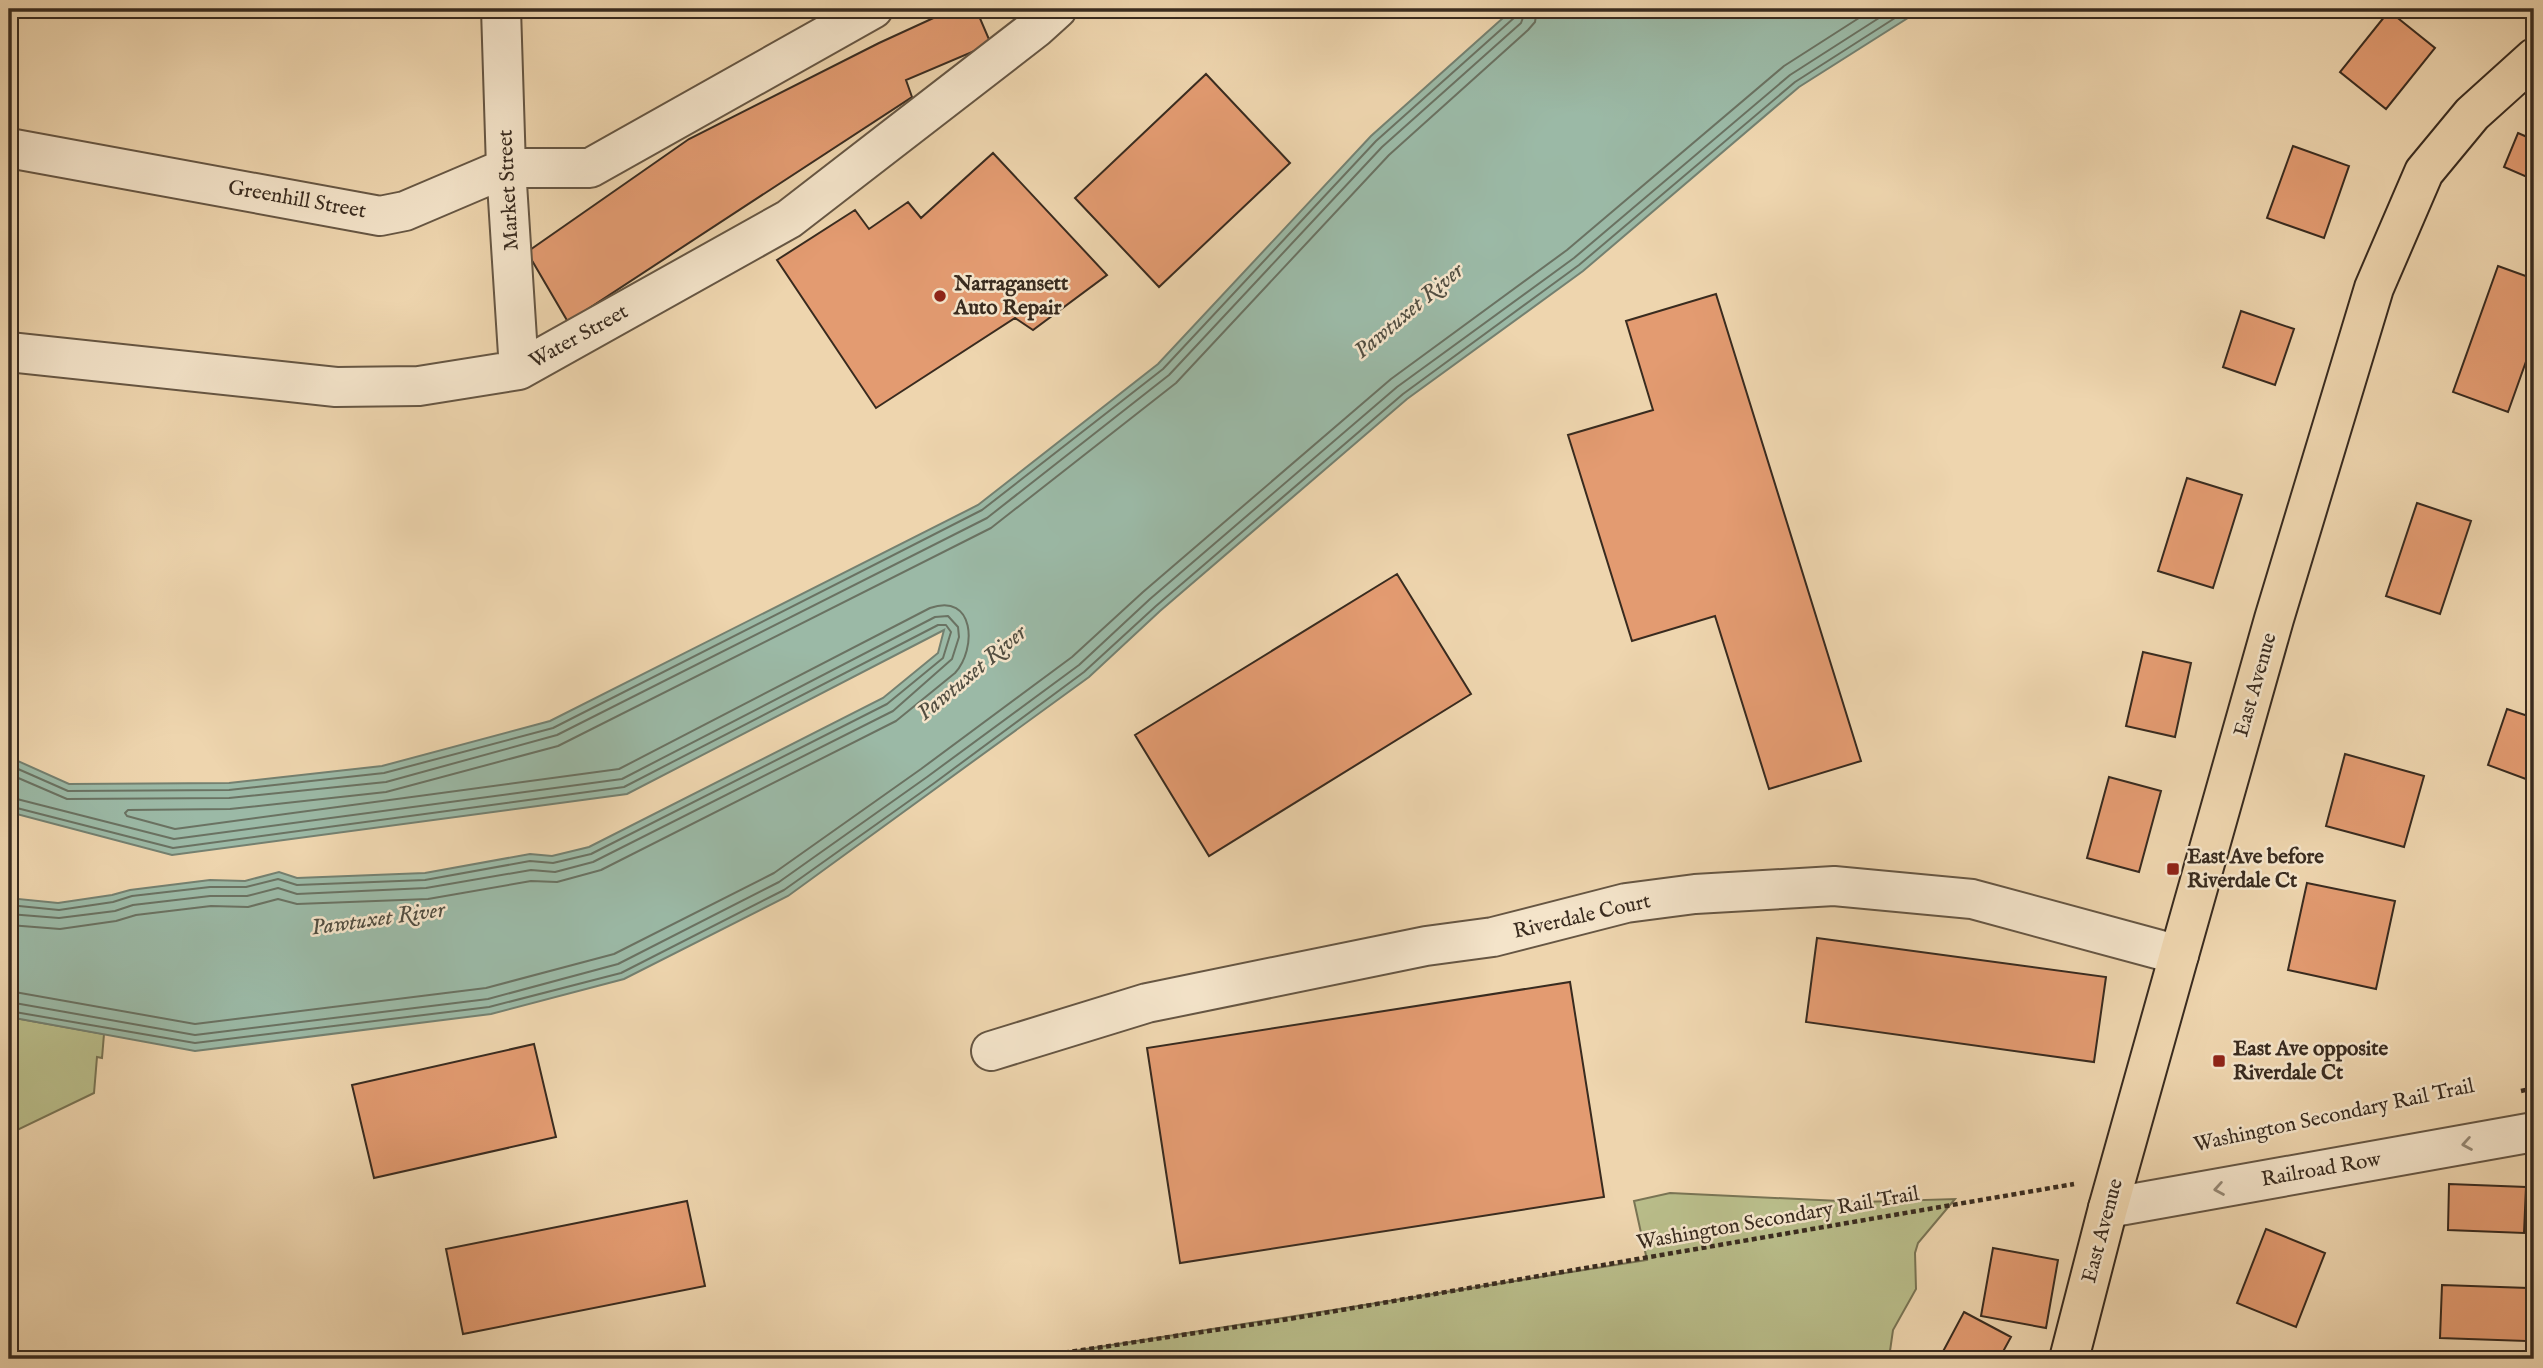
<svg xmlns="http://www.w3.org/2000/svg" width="2543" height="1368" viewBox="0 0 2543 1368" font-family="'IM FELL English',serif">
	<rect width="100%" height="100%" fill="#eed5ae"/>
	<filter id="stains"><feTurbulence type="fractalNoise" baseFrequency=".00286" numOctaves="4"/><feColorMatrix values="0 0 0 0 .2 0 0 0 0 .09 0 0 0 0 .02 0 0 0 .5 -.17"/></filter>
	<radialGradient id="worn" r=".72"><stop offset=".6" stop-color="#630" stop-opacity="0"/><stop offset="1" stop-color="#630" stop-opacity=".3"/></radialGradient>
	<!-- green -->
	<path fill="#b9bd8a" stroke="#797454" stroke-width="2" d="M9,1017l95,17 -2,24 -5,-1 -3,36 -85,41z
		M1670,1193l191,9 94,-3 -37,44 -3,10 1,36 -23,41 -3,21 -7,8h-859l623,-99 -13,-59z"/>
	<!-- water -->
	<path fill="#9bb9a6" stroke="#748070" stroke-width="2" d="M1513,9h409l-123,78 -216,184 -176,128 -247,212 -71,66 -301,219 -164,83 -133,35 -296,37 -186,-34v-119l49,5 54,-8 18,-5 80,-10 35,1 34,-9 18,6 128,-5 105,-19 22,2 37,-9 294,-149 55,-45 6,-23 -317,164 -455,61 -163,-43v-55l60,27 160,-1 153,-17 168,-45 428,-216 180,-141 213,-228z"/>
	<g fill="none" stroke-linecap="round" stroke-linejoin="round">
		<!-- shore -->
		<path stroke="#6a7262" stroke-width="2" d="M9,765l59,26 161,-1 155,-17 169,-45 429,-218 181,-141 213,-228 139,-124 2,-8
			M9,774l58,25 162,-1 157,-16 171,-47 430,-217 182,-143 213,-228 139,-124 5,-14
			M9,797l165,42 448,-60 313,-162 13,-1 10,11 1,10 -7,22 -59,52 -300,151 -38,10 -24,-2 -105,18 -129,6 -19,-6 -31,8h-37l-77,9 -18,6 -56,7 -50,-4
			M9,806l164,42 451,-61 314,-162h8l5,7 -8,26 -56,46 -296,150 -38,9 -23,-2 -105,19 -128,5 -19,-6 -32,8h-36l-78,9 -19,6 -54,8 -50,-5
			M9,925l51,4 56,-8 20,-6 75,-9 37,1 30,-8 19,5 131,-5 103,-18 26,1 44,-12 295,-149 59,-48c22,-24 20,-81 -25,-65l-311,161 -444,60 -48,-13 -2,-3 3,-3 102,-1 156,-17 172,-46 433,-218 185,-145 213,-228 139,-125 7,-8 2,-13
			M9,991l186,33 291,-36 128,-34 160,-81 147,-104 151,-112 71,-65 248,-213 176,-129 217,-184 89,-57
			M9,1002l186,33 293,-36 130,-35 161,-82 148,-105 152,-112 71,-66 247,-212 177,-129 216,-183 103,-66
			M9,1011l186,32 294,-36 132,-34 163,-83 149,-106 151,-112 72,-66 247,-212 176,-129 216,-183 114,-73"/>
	</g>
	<!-- building -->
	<path fill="#e39b71" stroke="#392b1f" stroke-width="2" d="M953,9h23l15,35 -85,36 6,17 -344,225 -41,-70 162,-113 190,-96z
		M2389,11l46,37 -49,61 -46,-37z
		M1206,74l84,89 -131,124 -84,-89z
		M2518,133l16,7v40l-30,-13z
		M2293,146l56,20 -25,72 -57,-20z
		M993,153l114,122 -74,55 -18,-12 -139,90 -99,-148 78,-50 14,19 39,-27 13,16z
		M2498,266l36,13v60l-26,73 -55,-20z
		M1716,294l145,467 -92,28 -54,-173 -83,25 -64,-206 85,-25 -27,-89z
		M2241,311l53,18 -19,56 -52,-18z
		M2187,478l55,17 -29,93 -55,-17z
		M2417,503l54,18 -31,93 -54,-18z
		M1397,574l74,120 -262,162 -74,-121z
		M2143,652l48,11 -16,74 -49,-11z
		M2507,709l27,9v64l-46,-17z
		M2345,754l79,22 -20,71 -78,-21z
		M2109,777l52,14 -22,81 -52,-14z
		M2307,883l88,18 -19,88 -88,-19z
		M1817,938l289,39 -12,85 -288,-40z
		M1570,982l34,215 -424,66 -33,-215z
		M534,1044l22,93 -182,41 -22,-93z
		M2449,1184l77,3 -2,46 -76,-3z
		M687,1201l18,85 -242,48 -17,-85z
		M2266,1229l59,24 -29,74 -59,-24z
		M1993,1248l65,12 -12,68 -65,-12z
		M2442,1285l86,3 -2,53 -86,-3z
		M1964,1312l47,25 -12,22h-60z"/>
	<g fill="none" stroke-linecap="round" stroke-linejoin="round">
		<defs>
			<path id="minor" d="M501,9l5,159 13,202
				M9,148l371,68 25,-5 101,-43h84l283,-159
				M9,352l327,35 83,-1 100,-16 270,-151 247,-191 21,-19
				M991,1051l156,-48 279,-57 67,-9 133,-34 69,-9 139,-8 138,13 207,56
				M2108,1208l426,-76"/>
			<path id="major" d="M2069,1359l39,-151 71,-253 95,-336 100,-331 50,-116 48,-58 62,-56"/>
		</defs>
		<!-- minor casing -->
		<use href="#minor" stroke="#665643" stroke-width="42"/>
		<!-- major casing -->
		<use href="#major" stroke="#392b1f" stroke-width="42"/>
		<!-- path -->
		<path stroke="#392b1f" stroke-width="4.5" stroke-dasharray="5 3.5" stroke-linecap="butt" d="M2521,1091l13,-3
			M1022,1359l267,-40 785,-135"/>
		<!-- minor -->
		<use href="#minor" stroke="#f4e4ca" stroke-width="38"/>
		<!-- major -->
		<use href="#major" stroke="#eed5ae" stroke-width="38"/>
	</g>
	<!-- one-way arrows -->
	<defs><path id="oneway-chevron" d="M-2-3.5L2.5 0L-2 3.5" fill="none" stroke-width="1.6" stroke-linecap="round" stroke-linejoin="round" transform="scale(1.75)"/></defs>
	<g stroke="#968874">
		<use href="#oneway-chevron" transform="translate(2467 1144) rotate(170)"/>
		<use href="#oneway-chevron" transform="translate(2219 1189) rotate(170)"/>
	</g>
	<!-- markers -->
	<g fill="#8f2418" stroke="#f4e4ca" stroke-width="2.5">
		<circle cx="940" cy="296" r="7"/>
		<rect x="2166" y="862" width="14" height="14" rx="3.5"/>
		<rect x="2212" y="1054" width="14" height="14" rx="3.5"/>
	</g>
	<g text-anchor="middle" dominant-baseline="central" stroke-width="5" stroke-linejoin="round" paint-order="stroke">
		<!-- street labels -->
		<g font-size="21" fill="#392b1f" stroke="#f4e4ca">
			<text transform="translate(509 190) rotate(-93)">Market Street</text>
			<text transform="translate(297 200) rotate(10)">Greenhill Street</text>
			<text transform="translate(579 337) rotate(-29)">Water Street</text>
			<text transform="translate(2256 685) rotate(-74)">East Avenue</text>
			<text transform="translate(1582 917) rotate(-13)">Riverdale Court</text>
			<text transform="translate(2334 1116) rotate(-12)">Washington Secondary Rail Trail</text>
			<text transform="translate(2321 1170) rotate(-10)">Railroad Row</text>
			<text transform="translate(1778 1219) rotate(-10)">Washington Secondary Rail Trail</text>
			<text transform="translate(2103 1231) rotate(-75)">East Avenue</text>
		</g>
		<!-- poi labels -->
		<g font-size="21" font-weight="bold" fill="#392b1f" stroke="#f4e4ca" text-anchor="start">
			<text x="954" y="284">Narragansett<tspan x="954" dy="24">Auto Repair</tspan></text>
			<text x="2187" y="857">East Ave before<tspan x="2187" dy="24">Riverdale Ct</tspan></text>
			<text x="2233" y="1049">East Ave opposite<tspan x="2233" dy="24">Riverdale Ct</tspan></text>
		</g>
		<!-- water labels -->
		<g font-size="23" font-style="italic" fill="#524e41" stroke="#f4e4ca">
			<text transform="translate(1409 311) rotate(-40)">Pawtuxet River</text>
			<text transform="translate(972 673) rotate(-40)">Pawtuxet River</text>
			<text transform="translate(378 919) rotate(-8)">Pawtuxet River</text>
		</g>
	</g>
	<!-- margin -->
	<rect width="2543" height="1368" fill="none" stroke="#eed5ae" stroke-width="35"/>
	<rect x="10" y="10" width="2522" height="1347" fill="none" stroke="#392b1f" stroke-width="3.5"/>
	<rect x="18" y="18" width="2508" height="1333" fill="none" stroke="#392b1f" stroke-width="2"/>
	<rect width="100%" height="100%" filter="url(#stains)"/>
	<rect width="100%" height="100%" fill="url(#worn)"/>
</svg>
